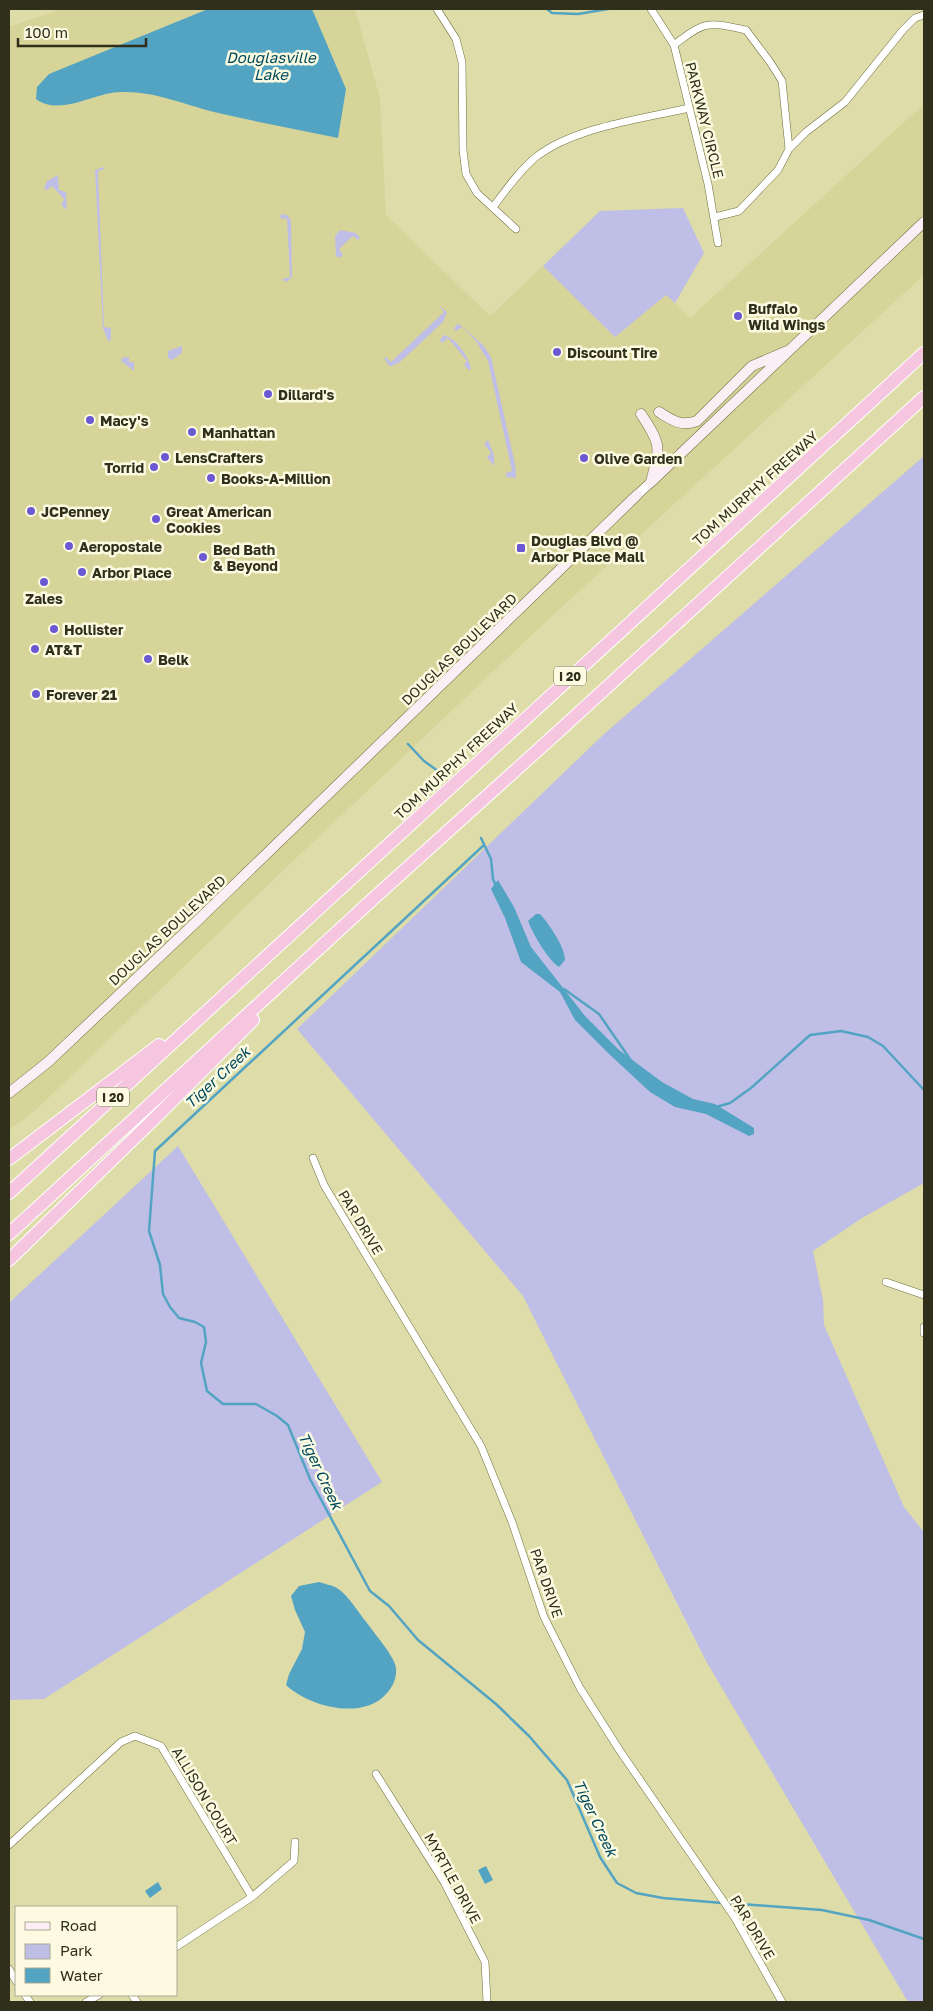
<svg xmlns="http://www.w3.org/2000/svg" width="933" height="2011" viewBox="0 0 933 2011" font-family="'Golos Text',sans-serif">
	<rect width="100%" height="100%" fill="#dedca9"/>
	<!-- built -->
	<path fill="#d7d499" d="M61,9h294l25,89 6,117 104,101 53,-50 72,71 51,-42 24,23 234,-214v171l-386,354 -267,253 -233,226 -29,22v-1103z"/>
	<!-- green -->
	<path fill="#bfbee7" d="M104,167v2l-6,2 6,156 7,1v12l-3,1 -5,-13 -8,-158z
		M58,175l1,15 7,2 1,18 -6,-5 3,-6 -12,-13 -5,4 -3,-1 3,-8z
		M683,208l21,45 -29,50 -9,-8 -51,42 -72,-71 57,-55z
		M281,214l6,1 4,6 1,56 -6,5 -4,-3 8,-2 -3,-58 -7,-1z
		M340,230l16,3 4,5 -2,2 -5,-4 -14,13 4,6 -4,3 -3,-2 -1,-20z
		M439,305l8,7 -4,10 -43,40 -8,4h-3l-5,-8 2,-1 5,5 53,-50z
		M459,324l24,21 8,12 24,107 1,14 -10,-1v-4l6,-2 -24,-110 -12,-20 -14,-14 -6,4 -2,-2 2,-4z
		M444,335c13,4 25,22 27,34l-2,1 -5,-5 3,-4 -19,-23 -6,5 -2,-3z
		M182,346v7l-10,7 -4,-2v-7z
		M129,357v5h5v9l-13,-10 1,-3z
		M488,440l6,15v11l-7,-9 4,-4 -7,-9z
		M924,456v727l-62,35 -49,33 10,49 1,25 80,182 20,25v470h-16l-202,-341 -183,-365 -226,-267 306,-294z
		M178,1146l204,336 -338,217 -35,1v-397z"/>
	<!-- water -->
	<path fill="#53a4c2" d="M208,9h104l34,80 -8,49c-41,-9 -83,-16 -124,-26 -31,-8 -60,-21 -93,-20 -26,0 -61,25 -85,7l1,-12 12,-13z
		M498,880l16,27 17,40 54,69 34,34 43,32 31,17 22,5 39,24v6l-5,2 -43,-22 -31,-7 -25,-15 -42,-39 -33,-33 -15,-28 -39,-30 -16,-44 -14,-29z
		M536,914h4c9,10 25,33 25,46l-6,7c-11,-7 -26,-33 -31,-46z
		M319,1582c5,2 13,3 18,6 12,8 21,24 30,35 7,10 28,34 29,45 1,9 -3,19 -9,25 -23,28 -78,14 -101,-8l3,-11 13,-25 3,-17 -10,-22 -4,-14 8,-10z
		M486,1866l7,14 -8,4 -7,-14z
		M158,1882l4,7 -12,9 -5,-7z"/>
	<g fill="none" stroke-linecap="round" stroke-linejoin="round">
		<!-- stream -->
		<path stroke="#53a4c2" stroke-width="2.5" d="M547,9l5,4 26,1 30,-5
			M408,744l16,17 14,10
			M481,838l10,21 2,20 3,7
			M484,845l-329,306 -6,80 11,34 3,29 7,13 9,11 16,4 9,5 2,15 -5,21 6,28 16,13h33l21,12 11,9 22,54 60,112 19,15 29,34 78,64 33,32 38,44 33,77 17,26 19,10 27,5 59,5
			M564,989l35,25 31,45
			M716,1107l14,-4 21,-15 59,-53 31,-4 27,6 15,9 41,44
			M728,1903l94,7 47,10 55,19"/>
		<defs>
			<path id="minor" d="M437,9l19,30 6,23 1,88 3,24 11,19 39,36
				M651,9l23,36 34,139 10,59
				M674,45c32,-25 34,-23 72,-15l24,32 12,19 7,68 -11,21 -39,41 -24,6
				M789,149l17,-17 39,-30 58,-72 12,-12 9,-3
				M493,207c13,-17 27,-37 43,-50 38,-30 106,-38 153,-49
				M313,1158l11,27 157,261 31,76 32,95 36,71 40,63 115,167 47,84
				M886,1282l38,13
				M924,1327v6
				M376,1774l68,108 41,80 2,40
				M9,1845l112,-103 14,-6 26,10 91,151
				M176,1947l76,-50 42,-36 1,-19
				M9,1969l7,12
				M25,1995l5,7
				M132,1995l5,7
				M86,2002l13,-7"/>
			<path id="tertiary" d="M637,495l13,-12"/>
			<path id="secondary" d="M659,412c13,8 21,15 38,9l55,-55 35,-15
				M641,414c21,32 19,32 10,68
				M650,483l274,-261
				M9,1093l39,-31 147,-139 442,-428"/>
			<path id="motorway" d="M9,1159l150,-114
				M9,1193l915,-840
				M9,1234l365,-336 185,-167 365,-334
				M9,1260l145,-141 99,-99"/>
		</defs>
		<!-- minor casing -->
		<use href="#minor" stroke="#716e3f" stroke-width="8"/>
		<!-- tertiary casing -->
		<use href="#tertiary" stroke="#716e3f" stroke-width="10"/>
		<!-- secondary casing -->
		<use href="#secondary" stroke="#716e3f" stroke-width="11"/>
		<!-- motorway casing -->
		<use href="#motorway" stroke="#fff" stroke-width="14"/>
		<!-- minor -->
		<use href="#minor" stroke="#fff" stroke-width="7"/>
		<!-- tertiary -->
		<use href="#tertiary" stroke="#fff" stroke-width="9"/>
		<!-- secondary -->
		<use href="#secondary" stroke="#fceef5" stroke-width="10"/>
		<!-- motorway -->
		<use href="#motorway" stroke="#f6c5df" stroke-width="12"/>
	</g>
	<!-- markers -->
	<g fill="#6b59d3" stroke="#fcfbe2" stroke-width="2">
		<circle cx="738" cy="316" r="5"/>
		<circle cx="557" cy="352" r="5"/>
		<circle cx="268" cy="394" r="5"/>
		<circle cx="90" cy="420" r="5"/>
		<circle cx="192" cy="432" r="5"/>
		<circle cx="165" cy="457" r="5"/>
		<circle cx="584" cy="458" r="5"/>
		<circle cx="154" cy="467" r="5"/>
		<circle cx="211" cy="478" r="5"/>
		<circle cx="31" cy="511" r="5"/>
		<circle cx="156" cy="519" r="5"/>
		<circle cx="69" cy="546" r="5"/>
		<rect x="516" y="543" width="10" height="10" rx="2.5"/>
		<circle cx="203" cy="557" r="5"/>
		<circle cx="82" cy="572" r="5"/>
		<circle cx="44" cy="582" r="5"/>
		<circle cx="54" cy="629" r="5"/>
		<circle cx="35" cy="649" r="5"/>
		<circle cx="148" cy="659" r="5"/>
		<circle cx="36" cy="694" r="5"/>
	</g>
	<g text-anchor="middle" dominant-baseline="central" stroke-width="5" stroke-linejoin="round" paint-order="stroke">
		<!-- shield labels -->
		<g fill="#fcfbe2" stroke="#6d6c57" stroke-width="1">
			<rect x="554" y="666.5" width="32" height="19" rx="4"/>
			<rect x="97" y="1087.5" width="32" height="19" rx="4"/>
		</g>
		<g font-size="12" font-weight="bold" fill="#302f1b">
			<text x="570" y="676">I 20</text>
			<text x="113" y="1097">I 20</text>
		</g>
		<!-- street labels -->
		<g font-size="14" fill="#302f1b" stroke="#fcfbe2">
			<text transform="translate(705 120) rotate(76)">PARKWAY CIRCLE</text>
			<text transform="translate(755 488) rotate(-42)">TOM MURPHY FREEWAY</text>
			<text transform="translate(459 649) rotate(-44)">DOUGLAS BOULEVARD</text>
			<text transform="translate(456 761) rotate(-43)">TOM MURPHY FREEWAY</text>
			<text transform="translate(167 930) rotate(-43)">DOUGLAS BOULEVARD</text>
			<text transform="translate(361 1222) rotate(59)">PAR DRIVE</text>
			<text transform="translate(547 1583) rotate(71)">PAR DRIVE</text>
			<text transform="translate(205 1796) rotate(59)">ALLISON COURT</text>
			<text transform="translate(453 1878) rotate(61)">MYRTLE DRIVE</text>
			<text transform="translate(753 1927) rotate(59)">PAR DRIVE</text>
		</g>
		<!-- poi labels -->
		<g font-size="14" font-weight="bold" fill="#302f1b" stroke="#fcfbe2" text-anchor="start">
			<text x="748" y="308">Buffalo<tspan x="748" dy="16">Wild Wings</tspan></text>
			<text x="567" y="352">Discount Tire</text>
			<text x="278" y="394">Dillard's</text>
			<text x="100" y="420">Macy's</text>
			<text x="202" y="432">Manhattan</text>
			<text x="175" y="457">LensCrafters</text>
			<text x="594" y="458">Olive Garden</text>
			<text x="144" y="467" text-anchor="end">Torrid</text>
			<text x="221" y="478">Books-A-Million</text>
			<text x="41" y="511">JCPenney</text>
			<text x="166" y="511">Great American<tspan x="166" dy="16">Cookies</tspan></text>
			<text x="531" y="540">Douglas Blvd @<tspan x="531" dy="16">Arbor Place Mall</tspan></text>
			<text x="79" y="546">Aeropostale</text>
			<text x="213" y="549">Bed Bath<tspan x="213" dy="16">&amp; Beyond</tspan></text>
			<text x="92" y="572">Arbor Place</text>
			<text x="44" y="598" text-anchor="middle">Zales</text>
			<text x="64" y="629">Hollister</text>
			<text x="45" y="649">AT&amp;T</text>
			<text x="158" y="659">Belk</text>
			<text x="46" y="694">Forever 21</text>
		</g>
		<!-- water labels -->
		<g font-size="15" font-style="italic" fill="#004a5f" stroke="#fcfbe2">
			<text x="271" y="57">Douglasville<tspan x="271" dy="17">Lake</tspan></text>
			<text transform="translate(217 1077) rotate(-43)">Tiger Creek</text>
			<text transform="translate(321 1471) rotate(65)">Tiger Creek</text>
			<text transform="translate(596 1818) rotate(65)">Tiger Creek</text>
		</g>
	</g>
	<!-- border -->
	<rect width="933" height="2011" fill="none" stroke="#302f1b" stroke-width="20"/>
	<!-- legend -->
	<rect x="15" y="1906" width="162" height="90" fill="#fcfbe2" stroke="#aaa992"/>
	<rect x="25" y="1922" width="25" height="8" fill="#fceef5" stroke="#aaa992"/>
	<text x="60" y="1931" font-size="15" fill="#302f1b">Road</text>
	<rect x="25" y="1944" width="25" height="15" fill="#bfbee7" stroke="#aaa992"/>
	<text x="60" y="1956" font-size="15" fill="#302f1b">Park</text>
	<rect x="25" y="1968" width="25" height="15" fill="#53a4c2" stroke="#aaa992"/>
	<text x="60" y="1981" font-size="15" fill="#302f1b">Water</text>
	<!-- scale -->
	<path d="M18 38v8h128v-8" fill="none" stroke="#302f1b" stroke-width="2.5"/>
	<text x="25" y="38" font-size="15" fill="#302f1b" stroke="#fcfbe2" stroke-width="4" paint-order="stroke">100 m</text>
</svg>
